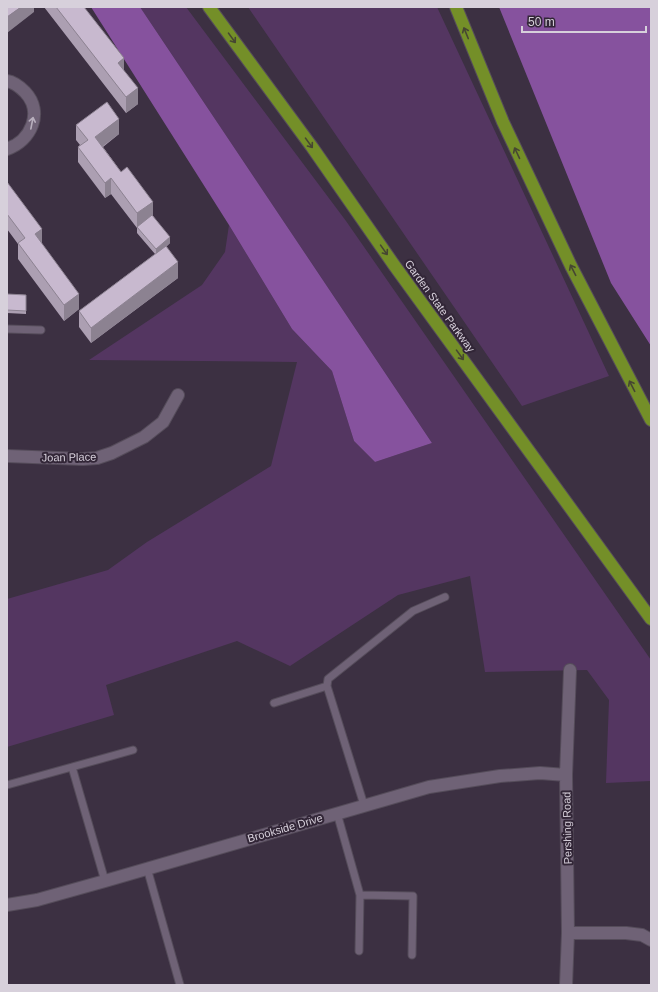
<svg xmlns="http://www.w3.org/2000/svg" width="658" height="992" viewBox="0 0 658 992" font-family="Arial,sans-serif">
	<rect width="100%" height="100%" fill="#3c3042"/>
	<!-- green -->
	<path fill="#543661" d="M140,7h46l160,214 305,439v121l-45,2 3,-83 -22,-30 -102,2 -15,-96 -72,19 -108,71 -53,-25 -131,44 8,30 -107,32v-148l101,-29 39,-28 124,-76 26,-104 -208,-2 113,-75 23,-33 4,-27 63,104 40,42 22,70 21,21 57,-19z
		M248,7h189l172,369 -87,30z"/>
	<!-- forest -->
	<path fill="#86529e" d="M91,7h49l292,436 -57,19 -21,-21 -22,-70 -40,-42 -63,-104z
		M499,7h152v339l-40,-63z"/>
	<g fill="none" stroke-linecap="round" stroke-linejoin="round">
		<defs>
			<path id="lane" d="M7,329l34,1
				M327,686l37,119
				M274,703l53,-17 1,-7 85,-68 32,-14
				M72,767l61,-17
				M7,785l65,-18 33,114
				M337,813l23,82 53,1 -1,59
				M147,868l33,117
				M359,951l1,-56"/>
			<path id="street" d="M7,81c7,1 13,6 18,11 19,20 6,49 -18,57
				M7,456l76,3 14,-1 15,-5 32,-16 19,-15 15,-27
				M7,905l30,-5 68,-19 324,-94 71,-11 40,-3 26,2
				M568,933h58l16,2 9,5
				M566,985l2,-52 -2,-158 4,-105"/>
			<path id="highway" d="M209,7l103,140 82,118 257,354
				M456,7l47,115 68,144 80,154"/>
		</defs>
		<!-- lane casing -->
		<use href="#lane" stroke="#554c5a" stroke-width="9"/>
		<!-- street casing -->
		<use href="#street" stroke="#554c5a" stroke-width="14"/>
		<!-- highway casing -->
		<use href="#highway" stroke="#554c5a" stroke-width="14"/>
		<!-- lane -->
		<use href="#lane" stroke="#6f6276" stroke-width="7"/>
		<!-- street -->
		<use href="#street" stroke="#6f6276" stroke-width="12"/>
		<!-- highway -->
		<use href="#highway" stroke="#748f28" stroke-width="12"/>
	</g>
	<!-- wall -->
	<path fill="#ac9fb2" d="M44,7h40l54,97 -12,9z
		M76,125l43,9 -16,13 50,69 17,27 -4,4 12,31 -87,65 -12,-16v-16l76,-57 -18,-21v-5l-26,-34 -6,4 -27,-36v-15l2,-2 -4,-5z
		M7,182l72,127 -15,12 -46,-62v-15l-11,-15z
		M7,294l19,1v19l-19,-1z"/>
	<!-- shaded-wall -->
	<path fill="#8c8291" d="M21,7h13v5l-27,21v-16z
		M124,58v16l-6,-11z
		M138,88v16l-12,9v-16z
		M119,119v15l-24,18v-15z
		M111,178v16l-6,4v-15z
		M153,202v15l-16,10v1v-15z
		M42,229v15l-7,-10z
		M170,237v6l-14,12v-6z
		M178,262v16l-87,65v-15z
		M79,294v15l-15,12v-16z"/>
	<!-- building -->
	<path fill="#c8b9cf" stroke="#8c8291" d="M7,7h14l-14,10z
		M56,7h28l40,51 -6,5 20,25 -12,9z
		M107,102l12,17 -24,18 26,35 6,-5 26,35 -16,11 -26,-35 -6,5 -27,-36 10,-7 -12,-15z
		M7,182l35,47 -7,5 44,60 -15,11 -46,-62 7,-5 -18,-24z
		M152,215l18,22 -14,12 -19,-22z
		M166,246l12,16 -87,66 -12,-17z
		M7,294l19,1v16l-19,-1z"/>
	<!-- one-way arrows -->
	<defs><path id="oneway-shaft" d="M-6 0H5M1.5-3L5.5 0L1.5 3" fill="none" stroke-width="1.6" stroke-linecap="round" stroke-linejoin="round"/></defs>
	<g stroke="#464632">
		<use href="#oneway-shaft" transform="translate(466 33) rotate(-112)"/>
		<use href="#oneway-shaft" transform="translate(232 38) rotate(54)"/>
		<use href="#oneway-shaft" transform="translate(309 143) rotate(54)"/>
		<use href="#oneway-shaft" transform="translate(517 153) rotate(-115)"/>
		<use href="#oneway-shaft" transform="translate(384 250) rotate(55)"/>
		<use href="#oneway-shaft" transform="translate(573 270) rotate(-117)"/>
		<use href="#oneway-shaft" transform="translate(460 355) rotate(54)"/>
		<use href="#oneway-shaft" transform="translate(632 386) rotate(-117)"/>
	</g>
	<use stroke="#b8afbd" href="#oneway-shaft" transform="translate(32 123) rotate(-79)"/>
	<g text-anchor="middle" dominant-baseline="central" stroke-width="4" stroke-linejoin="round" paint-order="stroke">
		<!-- street labels -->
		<g font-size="11" fill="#d7d0db" stroke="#322637">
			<text transform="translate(440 306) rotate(54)">Garden State Parkway</text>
			<text transform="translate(69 457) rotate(-1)">Joan Place</text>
			<text transform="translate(285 828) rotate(-16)">Brookside Drive</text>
			<text transform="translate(567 828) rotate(-91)">Pershing Road</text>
		</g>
	</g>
	<!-- border -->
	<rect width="658" height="992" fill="none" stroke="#d7d0db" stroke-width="16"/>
	<!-- scale -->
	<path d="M522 26v6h124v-6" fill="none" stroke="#d7d0db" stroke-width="2"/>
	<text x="528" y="26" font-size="12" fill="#d7d0db" stroke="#322637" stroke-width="3" paint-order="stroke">50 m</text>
</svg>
